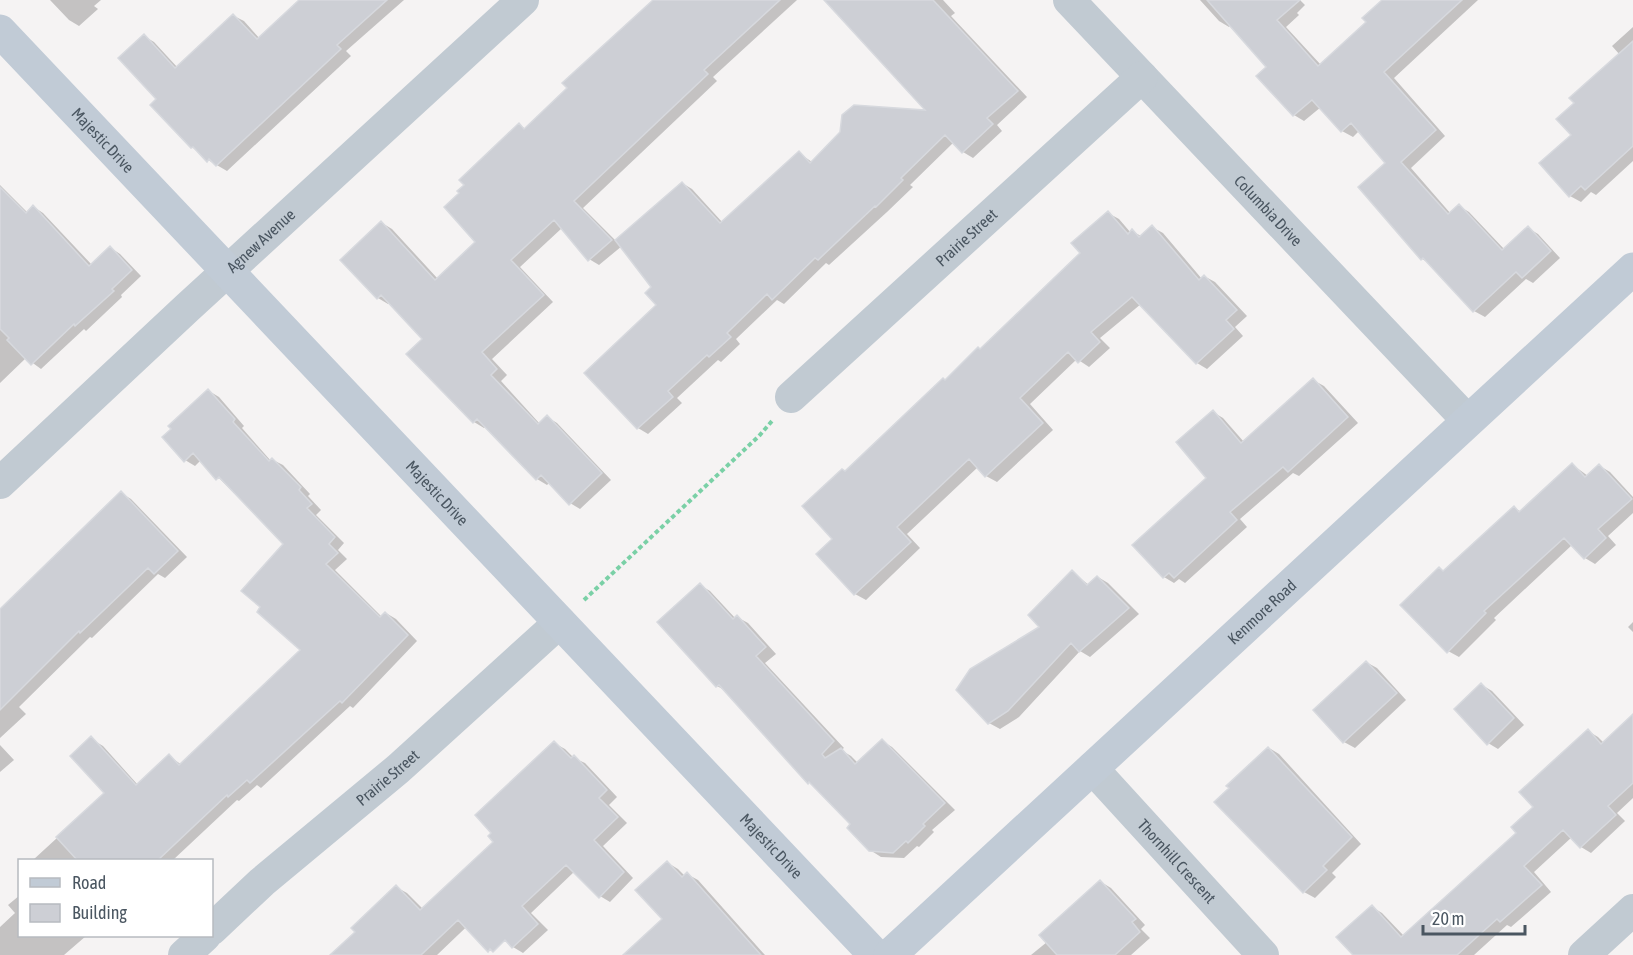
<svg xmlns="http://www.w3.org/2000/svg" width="1633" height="955" viewBox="0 0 1633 955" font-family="'Asap Condensed',sans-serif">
	<rect width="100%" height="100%" fill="#f5f3f3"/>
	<!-- shadow -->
	<path fill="#0003" d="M50,0h51l-7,6 4,3 -19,17 -10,-6z
		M302,0h102l-58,51 5,5 -124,115 -19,-11 -16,-13 -34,-48 -14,-63 10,6 24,26 56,-52 10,5 16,18z
		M655,0h142l-84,77 4,4 -134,127 33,33 66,-58 10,6 31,34 76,-70 13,9 117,-50 -103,-112h117l12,13 -4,3 76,81 -30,28 5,6 -29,27 -10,-6 -9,-10 -44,43 3,2 -26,25 -58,53 -3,-2 -42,41 -7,-4 -41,39 4,5 -19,18 -3,-2 -41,38 5,5 -34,31 -10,-6 20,-122 -5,-19 -31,-41 -23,19 -10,-6 -27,-31 -42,39 33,35 -61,57 15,16 -6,6 39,43 7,-7 10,6 54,57 -31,29 -10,-6 -20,-21 -3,3 -10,-6 -51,-53 -2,2 -10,-6 -66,-68 16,-15 -34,-37 -2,2 -10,-6 4,-75 10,6 46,50 40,-37 -17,-49 58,-68 7,4z
		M1200,0h100l5,5 -8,8 2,2 -13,12 35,38 47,-42 16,-23h94l-84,78 51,58 -34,32 40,46 8,-8 10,6 36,38 23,-22 10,6 22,24 -27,25 -7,-4 -41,38 -11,-6 -45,-48 -7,-4 -34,-96 -28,-33 -7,7 -11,-6 -21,-24 -17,14 -10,-6 -26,-48 -37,-42 -2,2 -10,-6z
		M1633,27v134l-37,34 -5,-3 -10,10 -11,-6 3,-61 3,-32 44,-48 -8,-9z
		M0,185l28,28 6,-6 9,6 49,52 19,-17 9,6 21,22 -20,19 1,2 -36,34 -2,-2 -43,40 -15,-11 -26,25z
		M1108,213l11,6 12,14 1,-2 9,5 11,-9 11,6 39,46 2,-3 11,6 32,34 -12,11 8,9 -36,33 -10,-6 -56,-59 -41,34 10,10 -21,19 -12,-8 -47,45 23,26 -56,52 -11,-6 -8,-9 -71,67 13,14 -54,52 -11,-6 -36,-39 15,-16 11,-66 135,-123 102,-97z
		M1313,380l11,6 34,37 -59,53 -6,-3 -53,46 7,8 -62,56 -6,-4 -5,4 -10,-6 44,-99 5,-66 10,6 21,24z
		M209,391l10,6 25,29 -2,2 29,33 2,-1 10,5 27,29 -2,2 13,14 -5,5 28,28 -6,7 9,9 -12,11 47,47 4,-4 10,6 21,22 -64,67 -3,-2 -89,82 -4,-3 -18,16 -2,-1 -64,60h-140l73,-67 -13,-53 10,6 35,39 31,-29 13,9 120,-115 -17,-106 -84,-84 -6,6 -10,-6z
		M1573,465l15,11 12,-10 10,6 23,25v16l-25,23 8,9 -21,19 -10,-6 -13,-13 -78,73 2,2 -37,37 -11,-6 -9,-82 5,3 70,-64 8,4z
		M121,493l10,6 56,58 -22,21 -7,-4 -66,64 -2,-1 -71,70 7,7 -26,24v-128z
		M1072,572l17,13 9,-8 10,6 31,31 -49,43 -10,-6 -61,66 -19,12 -11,-6z
		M700,585l10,6 26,28 1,-2 11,6 28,31 -11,9 79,85 -3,2 10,6 7,7 24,-22 10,6 63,63 -23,20 2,2 -15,15 -2,-1 -13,12 -23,-1 -11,-7 -18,-26 -37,-38 -6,-4 -83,-91 -9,-5z
		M1633,622v10l-5,-5z
		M1366,662l11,6 29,32 -51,48 -11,-6z
		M1482,685l10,6 32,34 -26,24 -10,-6z
		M1633,716v82l-16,15 8,8 -34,32 -10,-6 -9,-10 -38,35 17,20 -40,35 -4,-2 -33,30h-119l17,-48 10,6 22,23 114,-103 70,-102 10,6 6,6z
		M554,743l11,6 9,9 11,5 32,34 -8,8 18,18 -24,23 30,32 -23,24 -10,-6 -25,-25 -44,42 17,17 -25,23 -10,-6 -32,-34 -44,42h-105l25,-23 39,-45 11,6 16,16 72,-67z
		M0,745l14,15 -14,12z
		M1269,748l10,6 82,90 -29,29 4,4 -21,21 -11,-6 -88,-89z
		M668,863l10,6 7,7 2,-2 11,6 67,75h-138l37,-36z
		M1101,882l10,6 34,37 -4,4 9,9 -19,17h-100l16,-13z
		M20,895v41h66l-22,19h-64v-28l15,-14 -7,-8z"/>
	<!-- building -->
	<path fill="#cdcfd5" stroke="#d7d9de" stroke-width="1.5" d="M299,0h88l-50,45 4,4 -125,117 -7,-7 -2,3 -14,-15 -2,1 -41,-43 6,-6 -38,-41 26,-24 31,34 58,-54 24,25z
		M653,0h127l-76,70 4,4 -134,127 38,39 -24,21 -34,-41 -43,40 33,35 -62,57 15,17 -6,6 47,49 9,-9 55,58 -33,32 -28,-30 -5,5 -59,-61 -4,4 -67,-69 16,-15 -41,-44 -4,4 -37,-39 41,-39 54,59 40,-38 -31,-35 15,-14 -2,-2 7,-6 -5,-5 60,-57 5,6 43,-41 -5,-5z
		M824,0h109l85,91 -31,27 6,6 -31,29 -17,-18 -44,43 2,2 -27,27 -1,-1 -57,54 -3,-2 -43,42 -5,-6 -40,39 4,4 -22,20 -2,-2 -39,36 5,6 -36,32 -53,-56 72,-68 -11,-12 6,-6 -36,-47 67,-58 38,41 79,-72 11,12 30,-31 2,-17 12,-10 71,5z
		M1207,0h93l-23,20 41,46 48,-44 -4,-4 20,-18h80l-78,72 52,58 -35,32 47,52 11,-10 43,46 26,-24 23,25 -29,27 -6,-6 -43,40 -50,-54 -2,2 -63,-73 27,-24 -34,-40 -10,9 -29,-32 -19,16 -37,-40 10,-9z
		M1633,41v105l-48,44 -4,-4 -12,11 -30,-34 32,-28 -15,-16 18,-16 -5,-5z
		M0,187l26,26 7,-8 56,61 21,-20 22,24 -20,19 2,2 -39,35 -1,-2 -43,41 -24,-25 2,-2 -9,-9z
		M1108,211l20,23 4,-5 7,8 13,-12 47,55 5,-5 33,35 -11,10 8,9 -38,35 -64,-67 -41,35 9,10 -22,21 -10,-11 -48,46 23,25 -58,54 -16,-18 -72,68 14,15 -57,53 -38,-41 16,-15 -30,-33 40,-37 3,2 98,-93 2,2 33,-33 2,2 100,-96 -9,-10z
		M1313,378l35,39 -60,55 -5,-5 -53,45 7,8 -63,58 -5,-5 -6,5 -31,-33 74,-67 -30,-36 37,-32 28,33z
		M208,389l27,30 -2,3 36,39 3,-3 29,29 -2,3 13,14 -5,4 28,29 -6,7 9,9 -12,11 54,53 5,-5 23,23 -66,68 -2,-2 -90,82 -3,-3 -19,17 -1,-2 -70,66h-79l-22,-24 48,-44 -34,-37 21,-20 45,49 33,-31 10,11 121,-115 -43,-38 3,-5 -19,-16 42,-47 -64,-67 -3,3 -23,-27 -9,9 -22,-25 9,-8 -3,-3z
		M1572,463l13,14 14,-13 33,35 -34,30 8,9 -22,21 -20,-21 -80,73 2,2 -39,40 -47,-48 39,-38 4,4 71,-65 5,6z
		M121,491l57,60 -24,23 -6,-6 -68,65 -1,-2 -79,79v-101z
		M1072,570l15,15 10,-9 32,32 -50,44 -8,-9 -63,68 -20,13 -32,-34 14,-21 69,-42 -11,-12z
		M700,583l33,36 4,-4 29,32 -10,9 78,85 -12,13 3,4 16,-10 14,16 27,-25 63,64 -22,21 2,2 -17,17 -2,-2 -13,12 -24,-2 -22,-23 3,-4 -41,-42 -1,2 -89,-99 -3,2 -59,-65z
		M1366,661l31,32 -54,50 -30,-33z
		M1481,683l33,35 -27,27 -33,-36z
		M1633,714v69l-25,23 8,9 -36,33 -17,-18 -39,36 18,19 -42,37 -3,-3 -40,36h-104l-17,-18 36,-32 29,32 115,-104 -5,-6 22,-20 -14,-15 69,-63 13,15z
		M554,741l17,17 3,-3 33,35 -8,8 19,19 -24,23 30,32 -25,26 -33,-33 -44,41 16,18 -26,24 -7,-8 -12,12 -3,-3 -2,3 -30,-32 -37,35h-91l25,-23 -4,-4 45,-43 24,25 73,-68 -5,-6 3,-3 -16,-18z
		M1268,747l84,90 -29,29 4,4 -24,23 -89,-91 15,-14 -3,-2z
		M667,861l15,16 5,-5 74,83h-138l39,-36 -27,-29z
		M1100,880l36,39 -4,3 8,10 -25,23h-58l-18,-20z"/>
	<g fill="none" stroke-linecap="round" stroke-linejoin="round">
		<!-- path -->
		<path stroke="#7ad0a6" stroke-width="4" stroke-dasharray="4.5 3" stroke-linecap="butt" d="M584,600l175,-164 13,-15"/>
		<!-- street -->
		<g stroke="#c1cad2" stroke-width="32">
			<path id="s1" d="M1069,0l399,421"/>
			<path id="s2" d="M791,397l351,-320"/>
			<path id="s3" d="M0,483l187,-175 336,-308"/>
			<path id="s4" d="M1092,768l171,187"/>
			<path id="s5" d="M212,929l50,-47 136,-113 162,-147"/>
			<path d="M184,955l21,-19"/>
			<path d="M1584,955l49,-45"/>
		</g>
		<!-- secondary -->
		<g stroke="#c1cbd6" stroke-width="33">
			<path id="s6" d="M0,31l875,924"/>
			<path id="s7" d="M890,955l743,-686"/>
		</g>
	</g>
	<g text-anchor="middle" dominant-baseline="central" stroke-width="5" stroke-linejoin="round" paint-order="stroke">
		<!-- street labels -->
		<g font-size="16" fill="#4a5661" stroke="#fff">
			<text stroke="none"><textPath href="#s6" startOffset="150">Majestic Drive</textPath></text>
			<text stroke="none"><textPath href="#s1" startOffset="290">Columbia Drive</textPath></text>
			<text stroke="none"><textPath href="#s2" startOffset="237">Prairie Street</textPath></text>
			<text stroke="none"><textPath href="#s3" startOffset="356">Agnew Avenue</textPath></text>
			<text stroke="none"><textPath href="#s6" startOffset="636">Majestic Drive</textPath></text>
			<text stroke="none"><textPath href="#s7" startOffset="506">Kenmore Road</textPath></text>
			<text stroke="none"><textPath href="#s5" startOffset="232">Prairie Street</textPath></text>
			<text stroke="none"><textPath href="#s6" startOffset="1122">Majestic Drive</textPath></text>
			<text stroke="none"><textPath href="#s4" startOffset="126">Thornhill Crescent</textPath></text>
		</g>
	</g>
	<!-- legend -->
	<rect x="18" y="859" width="195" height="78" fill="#ffffff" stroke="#b7bbc0" stroke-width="1.5"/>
	<rect x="30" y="878" width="30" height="9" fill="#c1cbd6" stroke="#b7bbc0" stroke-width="1.5"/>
	<text x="72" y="889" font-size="18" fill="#4a5661">Road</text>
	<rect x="30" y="904" width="30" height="18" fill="#cdcfd5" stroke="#b7bbc0" stroke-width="1.5"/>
	<text x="72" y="919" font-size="18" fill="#4a5661">Building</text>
	<!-- scale -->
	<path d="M1423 925v9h102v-9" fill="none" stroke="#4a5661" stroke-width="3"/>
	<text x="1432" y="925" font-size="18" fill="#4a5661" stroke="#ffffff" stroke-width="4.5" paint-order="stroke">20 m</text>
</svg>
